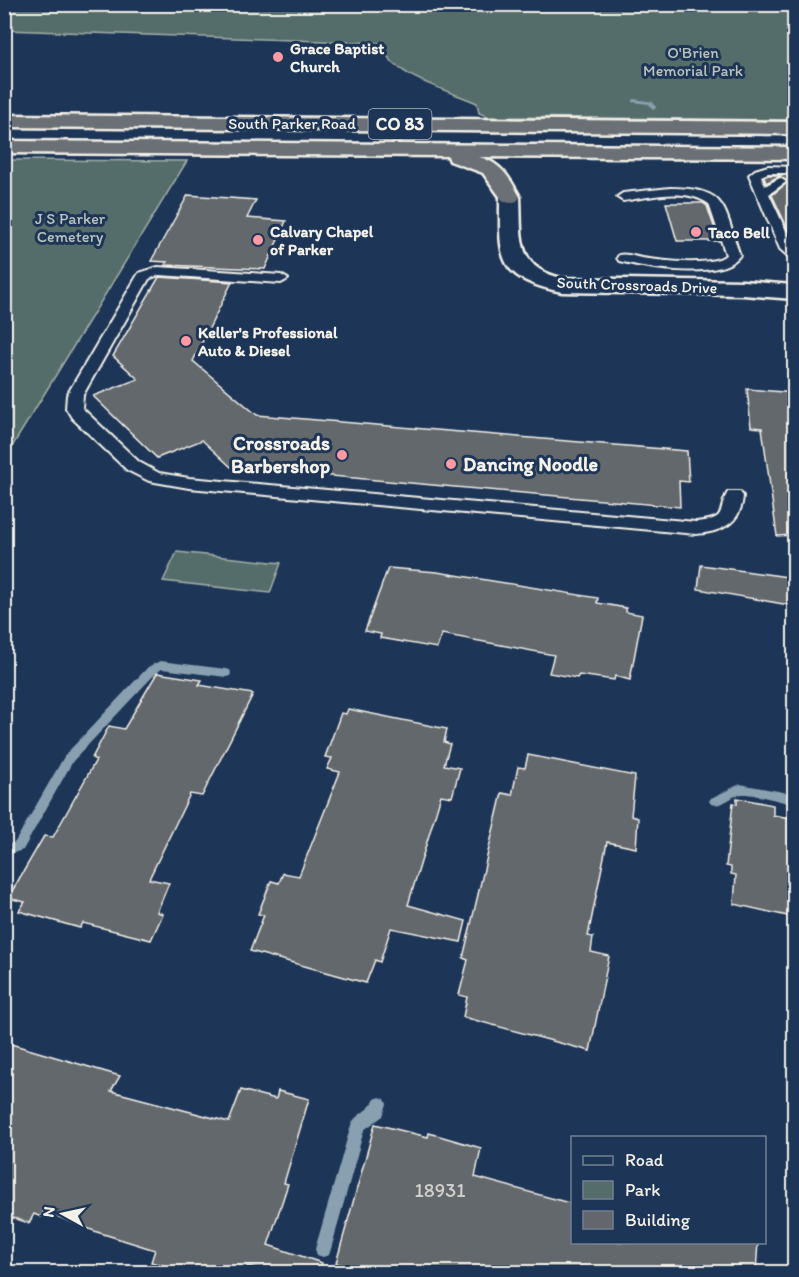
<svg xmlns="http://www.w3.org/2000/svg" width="799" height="1277" viewBox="0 0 799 1277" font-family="Itim,sans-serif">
	<rect width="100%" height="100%" fill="#1d3557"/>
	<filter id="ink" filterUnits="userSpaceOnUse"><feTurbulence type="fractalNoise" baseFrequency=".0167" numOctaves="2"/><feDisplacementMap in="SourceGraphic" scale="12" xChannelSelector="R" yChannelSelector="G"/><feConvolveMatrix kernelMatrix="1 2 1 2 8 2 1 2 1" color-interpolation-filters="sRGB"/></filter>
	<g filter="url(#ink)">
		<!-- green -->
		<path fill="#556d6a" stroke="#a4afa9" stroke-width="1.5" d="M5,4l789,1v115l-305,-3 -10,-4 -2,-10c-31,-14 -85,-25 -97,-60l-375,-13z
			M5,160l182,1 -182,297 -1,-298z
			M177,552l104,11 -11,30 -107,-12z"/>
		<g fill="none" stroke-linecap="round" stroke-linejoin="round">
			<!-- stream -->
			<path fill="#89a0b0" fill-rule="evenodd" d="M634,99l19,3 3,6 -3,2 -4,-6 -17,-2v-2z
				M160,661l66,8 4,1 1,3 -1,3 -4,1 -64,-8 -6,4 -83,88 -50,89 -16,5 -3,-1v-8l11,-4 50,-87 83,-88z
				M740,784l54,10v10c-13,-2 -40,-11 -52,-10 -11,1 -19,14 -31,10l-2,-3 2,-3z
				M380,1097l5,2 2,5 -4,12 -19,14 -33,119 -2,6 -6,2 -6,-2 -2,-6 36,-124c5,-12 18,-13 24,-26z"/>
		</g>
		<!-- building -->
		<path fill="#63676d" stroke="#f4f1e8" stroke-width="1.5" d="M768,175h27v69l-23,-49 16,-13 -9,-6 -13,7 -2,-6z
			M188,195l68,5 -9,18 39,3 -21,48 -100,-4 2,-3 -16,-1z
			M666,203h37l4,3 12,35h-42z
			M159,277l73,5 -39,79 64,54 430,36 2,31 -10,-1 1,26 -449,-40 -29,-27 -45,18 -64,-62 45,-17 -25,-23z
			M747,389l48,4v142l-18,1 -15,-108 -11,-1z
			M701,565l94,13v28l-97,-17z
			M388,568l49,4 161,26 -1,5 29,5v4l16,3 -12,65 -15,-4 -1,4 -35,-5 -2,3 -28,-5 5,-18 -112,-21 -5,14 -57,-10 1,-4 -16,-3z
			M157,673l45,7 -3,5 54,9 -51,102 -12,-2 -41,85 20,4 -12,29 6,2 -12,26 -68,-17 -3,5 -61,-17 6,-9 -17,-4 36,-62 9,1 43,-77 -4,-2 17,-32 15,3z
			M348,709l99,20 -3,13 6,2 -6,21 16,3 -8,29 -11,-2 -33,110 58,16 -5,21 -70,-14 -11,34 -5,-2 -9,23 -116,-32 14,-36 -6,-1 13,-33 8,2 4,-10 16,3 41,-104 -13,-3 5,-11 -7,-1 16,-44 5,1z
			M528,755l107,21 -4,40 7,2 -2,30 -29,-6 -19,94 5,1 -2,15 18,4 -19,95 -127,-34 4,-20 -8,-2 9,-35 -5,-2 39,-165 10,2 6,-28 7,1z
			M737,798l36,7v10l22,4v93h-3v5l-58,-13 2,-29 -5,-1v-7l-5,-1 7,-63 4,1z
			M4,1042l116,34 -9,15 118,31 12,-32 35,9 2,-8 31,8 -25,84 4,1 -20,61 54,18 -3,9h-48l-23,-6 -3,6h-59l-35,-10 4,-12 -58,-18 -53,-21 -3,6 -7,-3 -5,9 -25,-8z
			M375,1124l53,13 1,-4 52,15 -6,29 98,27v38h185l-2,30h-389l-31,-9z"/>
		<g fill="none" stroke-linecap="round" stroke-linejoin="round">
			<defs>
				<path id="lane" d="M768,166l26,1v6h-26l-7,3 4,10 15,-8 6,4 -17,12 25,54v10l-5,-1 -9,-8 -31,-74 6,-5z
					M670,188c59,0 53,20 70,67 -18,26 -93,13 -121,6l-2,-3 2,-3c8,-2 16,2 23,3 19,3 71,9 84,-3l-17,-51c-24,-17 -59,-7 -86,-3l-6,-4 6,-4z
					M158,267l123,8 7,4 -7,4 -122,-8 -10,4 -66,116 -1,13 57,54 20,11 30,5 507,44c34,-3 20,-11 32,-30h12l3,4c-2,28 -22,36 -47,38l-507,-46 -40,-7 -22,-11 -55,-52 -6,-10 1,-13 70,-119 2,-3z"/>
				<path id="street" d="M510,191l7,2 3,4c2,40 -5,71 42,81l181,3 51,4v14l-51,-4 -181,-3c-67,-14 -62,-34 -62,-95l3,-4z"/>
				<path id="highway" d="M4,115l790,7v12l-790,-7z
					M4,141l790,6v12l-315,-2c22,6 31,21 41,40l-3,4 -7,2 -7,-2 -20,-28 -33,-12 -2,-5 -444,-3z"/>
			</defs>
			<!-- lane casing -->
			<use href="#lane" stroke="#f4f1e8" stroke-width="4"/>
			<!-- street casing -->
			<use href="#street" stroke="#f4f1e8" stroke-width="5"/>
			<!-- highway casing -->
			<use href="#highway" stroke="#f4f1e8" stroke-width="5"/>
			<!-- lane -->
			<use href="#lane" fill="#1d3557" fill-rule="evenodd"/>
			<!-- street -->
			<use href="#street" fill="#1d3557" fill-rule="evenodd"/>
			<!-- highway -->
			<use href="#highway" fill="#6a7074" fill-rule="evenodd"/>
		</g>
	</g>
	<!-- markers -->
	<g fill="#ff9aa2" stroke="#1d3557" stroke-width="2">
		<circle cx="278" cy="57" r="6"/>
		<circle cx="696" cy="232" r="6"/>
		<circle cx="258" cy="240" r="6"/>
		<circle cx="186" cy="341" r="6"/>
		<circle cx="342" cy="455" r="6"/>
		<circle cx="451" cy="464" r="6"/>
	</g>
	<g text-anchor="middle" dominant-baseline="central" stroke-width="6" stroke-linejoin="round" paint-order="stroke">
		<!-- far-poi labels -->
		<g font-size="16" font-weight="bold" fill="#f4f1e8" stroke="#1d3557" text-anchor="start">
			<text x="290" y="48">Grace Baptist<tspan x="290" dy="18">Church</tspan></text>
			<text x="270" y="231">Calvary Chapel<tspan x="270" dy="18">of Parker</tspan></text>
			<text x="708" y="232">Taco Bell</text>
			<text x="198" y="332">Keller's Professional<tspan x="198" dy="18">Auto &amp; Diesel</tspan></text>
		</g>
		<!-- far-park labels -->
		<g font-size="16" fill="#bcc3bc" stroke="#1d3557">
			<text x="693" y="52">O'Brien<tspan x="693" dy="18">Memorial Park</tspan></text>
			<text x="70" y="218">J S Parker<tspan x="70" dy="18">Cemetery</tspan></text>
		</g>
		<!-- far-street labels -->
		<g font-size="16" fill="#f4f1e8" stroke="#1d3557">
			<text x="292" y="123">South Parker Road</text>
			<text transform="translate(637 285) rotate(2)">South Crossroads Drive</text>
		</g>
		<!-- shield labels -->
		<rect fill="#1d3557" stroke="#b4b9bc" stroke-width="1.5" x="368.5" y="109" width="63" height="30" rx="4.5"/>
		<g font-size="18" font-weight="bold" fill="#f4f1e8">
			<text x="400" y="124">CO 83</text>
		</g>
		<!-- poi labels -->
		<g font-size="20" font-weight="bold" fill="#f4f1e8" stroke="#1d3557" text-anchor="end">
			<text x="330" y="443">Crossroads<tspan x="330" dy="23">Barbershop</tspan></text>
			<text x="463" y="464" text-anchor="start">Dancing Noodle</text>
		</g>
		<!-- near-number labels -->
		<g font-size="20" fill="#d0cec9">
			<text x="440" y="1190">18931</text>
		</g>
	</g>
	<!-- margin -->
	<rect width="799" height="1277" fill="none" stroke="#1d3557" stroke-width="24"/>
	<rect x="12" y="12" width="775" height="1253" fill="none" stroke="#f4f1e8" stroke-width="2" filter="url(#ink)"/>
	<!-- legend -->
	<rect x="571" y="1136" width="195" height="108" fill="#1d3557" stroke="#738091" stroke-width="1.5"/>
	<rect x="583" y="1156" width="30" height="9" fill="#1d3557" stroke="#738091" stroke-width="1.5"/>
	<text x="625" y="1166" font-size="18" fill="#f4f1e8">Road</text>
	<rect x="583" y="1181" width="30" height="18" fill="#556d6a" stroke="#738091" stroke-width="1.5"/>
	<text x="625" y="1196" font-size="18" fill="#f4f1e8">Park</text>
	<rect x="583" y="1211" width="30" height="18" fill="#63676d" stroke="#738091" stroke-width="1.5"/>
	<text x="625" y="1226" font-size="18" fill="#f4f1e8">Building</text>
	<!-- north arrow -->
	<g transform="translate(63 1214) rotate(278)" stroke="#1d3557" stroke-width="4.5" paint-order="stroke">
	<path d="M0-4.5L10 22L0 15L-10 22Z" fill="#f4f1e8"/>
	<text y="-9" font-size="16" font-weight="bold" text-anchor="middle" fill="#f4f1e8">N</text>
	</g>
</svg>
